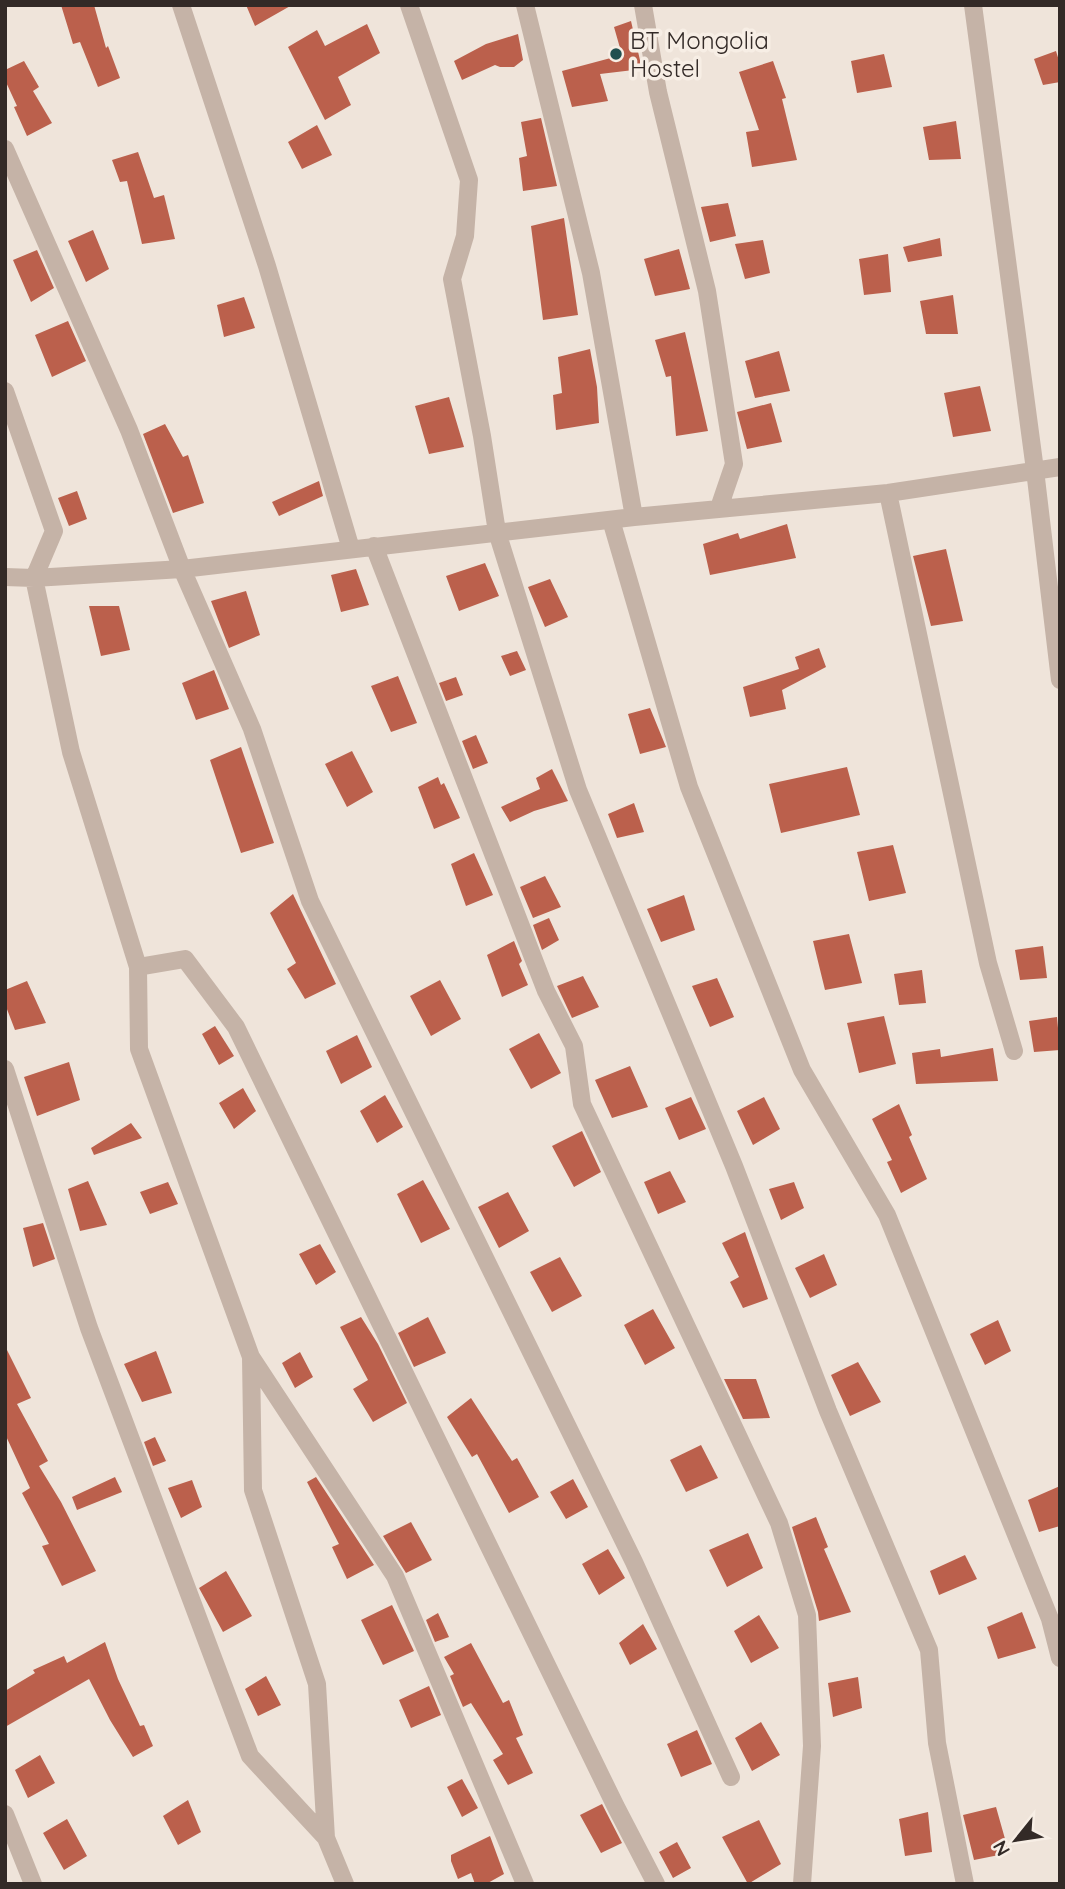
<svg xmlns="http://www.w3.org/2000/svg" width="1065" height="1889" viewBox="0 0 1065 1889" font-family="Quicksand,sans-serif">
	<rect width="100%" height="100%" fill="#efe4da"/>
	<!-- building -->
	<path fill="#bb604c" d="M61,5h33l12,43 2,-2 12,32 -22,9 -18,-45 -7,2z
		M246,5h46l-37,21z
		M631,21l11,48 -42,5 8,27 -36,6 -10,-36 60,-16 -8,-28z
		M367,24l13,29 -42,24 13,28 -26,15 -37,-73 29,-17 8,16z
		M518,34l5,26 -9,7h-14l-5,-2 -33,15 -8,-19 32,-17z
		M1056,51l4,13v18l-17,3 -9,-26z
		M884,54l8,33 -35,6 -6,-32z
		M24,61l15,26 -6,4 19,32 -25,13 -13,-29 3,-1 -12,-26v-10z
		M773,61l13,37 -4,1 15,61 -45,7 -6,-35 13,-2 -20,-58z
		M541,118l16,68 -34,5 -4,-33 8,-2 -6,-34z
		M956,121l5,38 -32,1 -6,-33z
		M317,125l15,30 -30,14 -14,-27z
		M138,152l16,46 10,-3 11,44 -33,5 -15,-63 -7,1 -8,-22z
		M728,203l8,33 -26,6 -9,-35z
		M564,218l14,97 -35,5 -12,-94z
		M93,230l16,39 -23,13 -18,-41z
		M940,238l2,18 -34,6 -5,-15z
		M763,240l7,33 -25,6 -10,-35z
		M679,249l11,40 -35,7 -11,-37z
		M37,250l17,38 -23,14 -18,-42z
		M888,254l3,38 -27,3 -5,-36z
		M953,295l5,39h-32l-6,-33z
		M244,297l11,31 -31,9 -7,-32z
		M68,321l18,40 -34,16 -17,-42z
		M685,332l23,99 -32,5 -5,-60 -5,1 -11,-37z
		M590,349l7,38 2,36 -43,7 -3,-35 9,-2 -4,-36z
		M779,351l11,40 -35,7 -10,-37z
		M980,386l11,45 -38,6 -9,-44z
		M449,397l15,50 -35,7 -14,-48z
		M771,403l11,39 -35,7 -10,-37z
		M165,424l18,33 5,-2 16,48 -31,10 -30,-79z
		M319,481l4,15 -44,20 -7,-14z
		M77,491l10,28 -18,7 -11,-28z
		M787,524l9,34 -86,17 -7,-31 35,-11 2,6z
		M946,549l17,72 -32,5 -18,-70z
		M485,563l14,33 -40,15 -13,-35z
		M356,569l13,36 -28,7 -10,-37z
		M550,579l18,38 -23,10 -17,-40z
		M246,591l14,44 -31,13 -18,-47z
		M89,606h30l11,44 -29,6z
		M819,648l7,19 -44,23 4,19 -36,8 -7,-30 56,-18 -4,-12z
		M517,651l9,19 -16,6 -9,-20z
		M214,670l15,39 -33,11 -14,-37z
		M398,676l19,47 -26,9 -20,-46z
		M456,677l7,18 -17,6 -7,-18z
		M650,708l16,39 -26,7 -12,-40z
		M476,735l12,28 -15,6 -11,-28z
		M241,747l33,96 -33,10 -31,-93z
		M352,751l21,41 -26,15 -22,-43z
		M847,767l13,48 -79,18 -12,-49z
		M552,769l16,32 -34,10 -24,11 -9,-15 39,-18 -4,-11z
		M438,777l3,8 3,-2 16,35 -26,11 -16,-42z
		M634,803l10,29 -27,6 -9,-24z
		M893,845l13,48 -37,8 -12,-49z
		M474,853l19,42 -27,11 -15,-42z
		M545,876l16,31 -28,11 -13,-31z
		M293,894l43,90 -31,15 -18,-30 9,-6 -26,-50z
		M684,895l11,35 -34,12 -14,-33z
		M549,918l10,22 -17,10 -9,-25z
		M849,934l13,49 -37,7 -12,-49z
		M514,941l8,20 -3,3 9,21 -26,12 -15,-42z
		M1043,946l4,32 -27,2 -5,-30z
		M922,970l4,33 -27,2 -5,-31z
		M583,976l16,31 -27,11 -15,-32z
		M717,978l17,39 -24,10 -18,-41z
		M440,980l21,39 -30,17 -21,-40z
		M27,981l19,42 -31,7 -10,-26v-14z
		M884,1016l12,48 -37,9 -12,-50z
		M1057,1017l3,33 -26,2 -5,-31z
		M215,1026l19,30 -15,9 -17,-31z
		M539,1033l22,40 -30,16 -22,-40z
		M357,1035l15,32 -31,17 -15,-33z
		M993,1048l5,33 -82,3 -4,-31 28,-4 1,8z
		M69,1062l11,38 -43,16 -13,-39z
		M630,1066l18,41 -36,11 -17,-38z
		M243,1088l13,23 -22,18 -15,-26z
		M385,1095l18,32 -26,16 -17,-32z
		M691,1097l15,32 -27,11 -14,-32z
		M764,1097l16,32 -27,16 -16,-34z
		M899,1104l13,31 -3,2 18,42 -26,14 -14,-31 5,-2 -20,-41z
		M131,1123l11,15 -48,17 -3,-7z
		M582,1131l19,41 -27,15 -22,-41z
		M670,1171l16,31 -28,12 -14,-32z
		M423,1180l27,49 -29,14 -24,-49z
		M88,1181l19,44 -27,6 -12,-42z
		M168,1182l10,22 -28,10 -10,-22z
		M794,1182l10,26 -23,12 -12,-31z
		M508,1192l21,39 -30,17 -21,-41z
		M43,1223l12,36 -22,8 -10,-39z
		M745,1232l23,67 -25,9 -13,-26 9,-5 -17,-34z
		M320,1244l16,28 -20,13 -17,-31z
		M824,1254l13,31 -27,13 -15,-30z
		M560,1257l22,39 -30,16 -22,-40z
		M653,1309l22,39 -30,17 -21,-40z
		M361,1317l17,27 29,59 -34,19 -20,-33 15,-9 -28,-53z
		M428,1317l18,36 -32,14 -16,-34z
		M998,1320l13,31 -26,14 -15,-31z
		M5,1346l26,52 -14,6 31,57 -9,5 22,36 35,69 -34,15 -20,-40 7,-2 -27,-51 8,-5 -25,-54z
		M156,1351l16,42 -30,9 -18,-38z
		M300,1352l13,25 -18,11 -13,-25z
		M858,1362l23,40 -31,14 -19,-41z
		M724,1379h32l14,39 -27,1z
		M471,1398l41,63 5,-3 22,39 -30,16 -32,-59 -5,3 -25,-40z
		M155,1437l11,24 -13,5 -9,-24z
		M701,1445l17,33 -32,14 -16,-32z
		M115,1477l7,15 -45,18 -5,-13z
		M316,1477l58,88 -27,14 -15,-32 7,-3 -32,-62z
		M573,1479l15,28 -22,12 -16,-27z
		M192,1480l10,27 -21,11 -13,-30z
		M1060,1486v40l-21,6 -11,-32z
		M816,1517l12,30 -4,2 27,63 -32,9 -1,-9 -26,-85z
		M411,1522l21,38 -26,13 -23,-37z
		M748,1533l15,35 -36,19 -18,-37z
		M608,1549l17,29 -26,17 -17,-31z
		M965,1555l12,24 -38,16 -9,-24z
		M226,1571l26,45 -29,16 -24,-44z
		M392,1605l22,46 -31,14 -22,-45z
		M1022,1612l14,36 -38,11 -11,-32z
		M438,1613l11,24 -14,5 -9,-22z
		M759,1615l20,33 -28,15 -17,-32z
		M643,1624l14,25 -27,16 -11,-22z
		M105,1642l13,37 22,47 4,-1 9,21 -20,11 -23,-37 -21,-41 -84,48v-36l30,-18 -2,-3 31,-14 3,7z
		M471,1643l32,60 6,-3 14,35 -7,3 17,35 -25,12 -15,-25 10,-6 -32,-51 -8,4 -13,-31 4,-2 -10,-17z
		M266,1676l15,29 -23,11 -13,-27z
		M858,1677l4,31 -29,9 -5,-34z
		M429,1686l12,29 -30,13 -12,-28z
		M761,1722l19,33 -28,16 -17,-33z
		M697,1730l15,34 -31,13 -14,-33z
		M40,1755l15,28 -27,15 -13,-28z
		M462,1779l16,29 -16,9 -15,-30z
		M188,1800l13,32 -23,13 -15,-29z
		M602,1804l20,39 -21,10 -21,-38z
		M996,1807l13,46 -35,7 -11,-45z
		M928,1812l4,40 -27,4 -6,-37z
		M67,1819l20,37 -23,14 -21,-37z
		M759,1820l22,44 -33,20 -26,-47z
		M490,1836l14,38 -18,10h-11l-4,-11 -13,6 -7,-18v-6z
		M677,1842l14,26 -18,10 -14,-26z"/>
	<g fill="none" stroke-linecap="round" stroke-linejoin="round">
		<!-- minor -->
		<path stroke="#c5b3a7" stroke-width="18" d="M181,5l86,261 84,283
			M409,5l60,175 -4,56 -13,43 30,157 15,96 81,258 156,376 94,245 101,239 8,93 28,141
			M525,5l66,268 43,244
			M643,5l15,87 49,199 27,173 -15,44
			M973,5l62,465 25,210
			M5,149l124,281 53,139 70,160 58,172 324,661 97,215
			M5,391l49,140 -20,47 37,174 67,215 1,82 112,308 2,133 64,194 9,154 19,46
			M888,493l100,470 26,88
			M611,520l78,267 113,283 85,145 163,404 10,39
			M374,546l172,445 28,55 8,58 197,419 28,92 5,131 -10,138
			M5,577l29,1 148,-9 452,-52 254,-24 172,-26
			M138,967l47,-8 51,68 380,780 40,77
			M5,1069l84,259 161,428 76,82
			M251,1357l144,219 130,308
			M5,1814l28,70"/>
	</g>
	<!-- markers -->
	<circle fill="#205050" stroke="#f7eee5" stroke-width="2.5" cx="616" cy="54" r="7"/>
	<g text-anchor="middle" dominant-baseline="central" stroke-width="7" stroke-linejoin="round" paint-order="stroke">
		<!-- poi labels -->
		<g font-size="24" fill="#332a27" stroke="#f7eee5" text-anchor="start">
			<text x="630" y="40">BT Mongolia<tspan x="630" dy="28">Hostel</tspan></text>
		</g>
	</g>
	<!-- border -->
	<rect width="1065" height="1889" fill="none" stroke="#332a27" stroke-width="14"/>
	<!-- north arrow -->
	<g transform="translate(1016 1840) rotate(240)" stroke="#f7eee5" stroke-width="5" paint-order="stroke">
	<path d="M0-5L12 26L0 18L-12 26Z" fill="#332a27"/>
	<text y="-10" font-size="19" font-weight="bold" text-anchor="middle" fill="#332a27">N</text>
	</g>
</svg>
